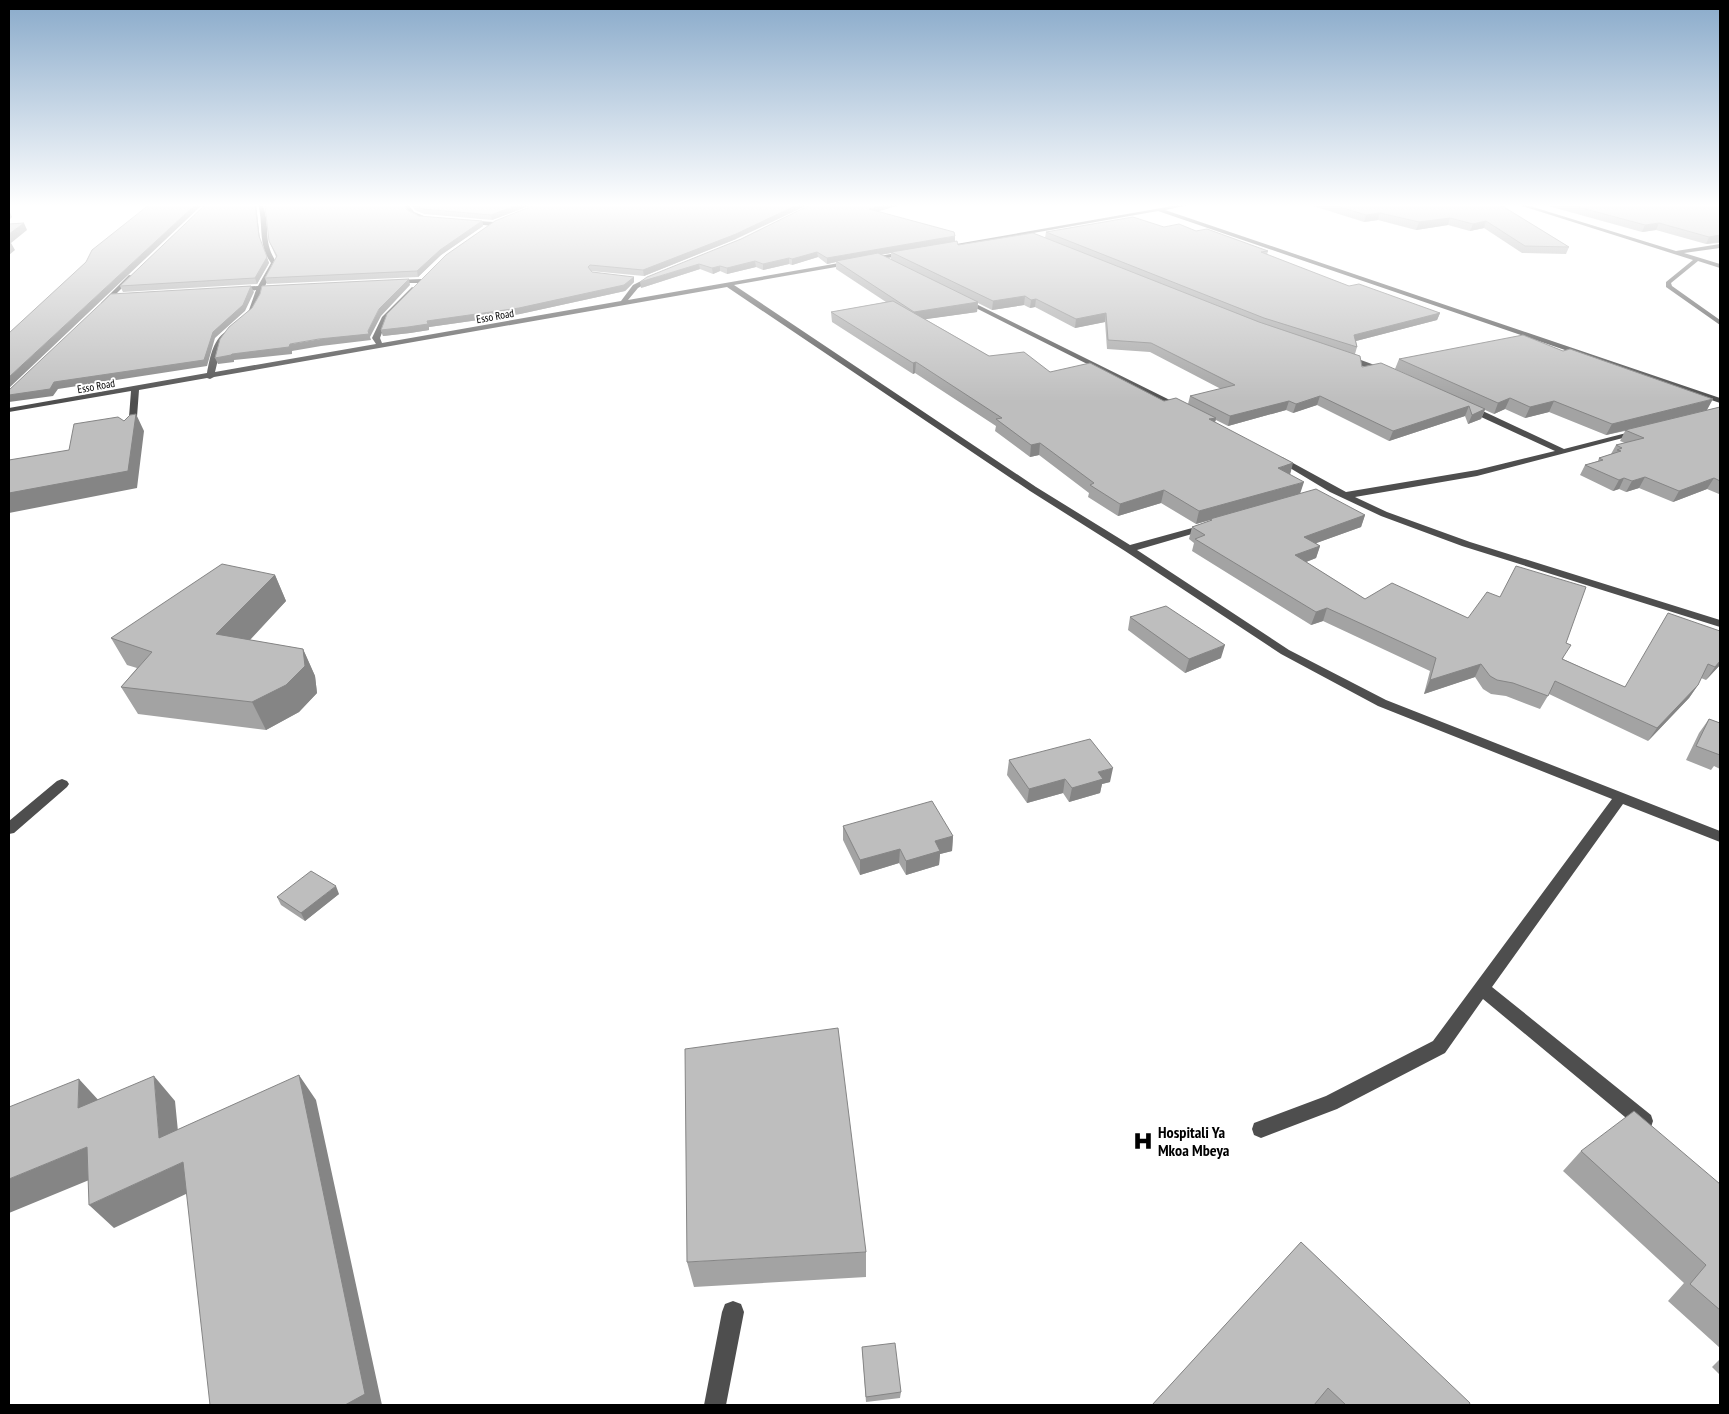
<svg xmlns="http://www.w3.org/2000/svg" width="1729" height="1414" viewBox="0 0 1729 1414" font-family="'PT Sans Narrow',sans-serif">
	<rect width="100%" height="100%" fill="#fff"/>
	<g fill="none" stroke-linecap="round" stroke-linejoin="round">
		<!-- minor -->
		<path fill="#4e4e4e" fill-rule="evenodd" d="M258,204h4c10,22 -1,36 15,59l-12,23 14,-1 3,2 -19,3 -8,20 -10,12 -3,-2 7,-10 7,-20 -19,1 -3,-2 3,-2 21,-1 13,-23c-14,-19 -7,-39 -13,-59z
			M404,204h4l6,8 15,6 -3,2 -16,-6z
			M1184,204h10l-29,6 555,188v5l-562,-192 -216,38 -3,-2z
			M1516,204h7l153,47 44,-7v4l-36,5 36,11v4l-22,-7 -27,22 1,3 48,34v5l-54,-38v-5l27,-22z
			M466,220l27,2 3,2 -3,2 -29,-3z
			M908,251l2,3 -176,31 302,202 94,58 73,-20h6v4l-72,21 152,100 97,50 334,131v11l-97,-38 -131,183 159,128 2,6 -2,6 -7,3 -7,-3 -154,-128 -38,54 -108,56 -76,29 -7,-3 -2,-6 2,-6 72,-27 107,-55 179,-242 -234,-93 -97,-52 -156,-103 -95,-60 -303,-204 -513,90 -4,2 -3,-1 -68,12 -3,40 -4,3 -4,-3 3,-39 -122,21v-4l198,-35c3,-15 6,-36 22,-43l4,2 -12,15 -6,25 161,-28 -4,-6 10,-21 30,-30 2,1v2l-27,29 -7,19 2,5 239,-42 12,-16 22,-11 2,1v2l-19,11 -10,12z
			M129,275l5,1 -29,29h-4v-2z
			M394,280l28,-1 3,2 -3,2h-30l-1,-1z
			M960,298h4l222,110 -7,2 -219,-110z
			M1344,356h6l41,15 -7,2 -40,-13z
			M1466,406h6l92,43 74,-19 4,3 -165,43 -122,21 32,15 83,30 250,78v7l-258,-81 -81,-30 -51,-24 -55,-33 1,-2h6l64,35 131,-22 78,-19 -89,-41z
			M62,779l5,2 2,3 -2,3 -53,46 -5,1v-13l48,-40z
			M733,1301l8,3 3,8 -18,93h-22l18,-93 3,-8z"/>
	</g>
	<!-- wall -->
	<path fill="#a3a3a3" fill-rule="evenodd" d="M256,204l4,37 9,22 -12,21 -134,8 -3,-6z
		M410,204h124l-42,16 -68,-6 -9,-4z
		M537,204l199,35 -92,37 -53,-5 1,1 42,10 -9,9 -105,23 -91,13v3l-19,3 -27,3 -2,-6z
		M1307,204h192l70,43 -3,7 -44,-1 -38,-25 -14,3 -22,-6 -32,5 -38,-10 -14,2z
		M1541,204h179v39l-14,1 -50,-14 -14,2z
		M265,207l142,3 12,6 63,5 1,5 -42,29 -23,22 -151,7 -2,-6 11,-21 -7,-16z
		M878,211l77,30 3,4 87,-7 1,-6 118,-5 32,4 72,20 -1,4 82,31 91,27 -3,7 -81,21 1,6 -2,7 7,13 75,21 -42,-19 4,-10 308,51 13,-3v86l-1,1 -12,-5 -34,13 -34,-14 -13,4 -7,-3 -6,2 -33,-16 5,-10 13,-4 1,-3 12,-4 5,-9 9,-2 -5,-2 5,-10 -19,4 -57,-23 -24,6 -20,-9 -11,5 -9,-4 -4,9 -13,5 -3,-8 -76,25 -72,-36 -24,8 -7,-3 -58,16 -12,-6 -1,2 75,52 10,20 65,21 -4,12 -45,16 4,3 -4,12 -10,4 59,37 103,19 98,25 -3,16 61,28 96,-56v34l-14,15 -5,-2 -3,7 -9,13 -41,43 -99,-47 -9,15 -34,-13 -15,-2 -8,-5 -8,-12 -51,17 6,-23 -107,-50 -12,4 -119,-74 2,-8 -5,-4 3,-12 18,-6v-1l-14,4 -35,-21 -43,13 -30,-19 1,-4 -50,-38 -9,2 -35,-26 1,-5 -81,-53 -2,1 -81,-52 -1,-10 55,-10 -50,-33v-7l-9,2 -9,-7 -26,8 -3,-1 -26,6 -7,-3 -29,7 -7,-3 -7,3 -13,-5 -59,19 100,-49zM891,253v7l-11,-5zM978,303l14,7 32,-5 6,3 5,-1 40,21 30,-6 2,27 43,3 71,37 -31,7 -2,8 -24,-3 -175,-45 -64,-37 52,-7z
		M275,575l11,26 -36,39 53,9 12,27 2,17 -18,19 -33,18 -128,-16 -17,-27 16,-19 -10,-3 -16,-27z
		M1130,617l91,41 -36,15 -57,-43z
		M1709,719l11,4v46l-6,-3 -3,4 -25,-10 13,-27z
		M1009,760l101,22 -8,2 -2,9 -31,9 -6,-9 -36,10 -20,-28z
		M843,826l110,10 -1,15 -12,3 -1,11 -33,10 -7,-12 -39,12 -17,-35z
		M339,894l-34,27 -24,-16 -4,-8z
		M1581,1151l139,33v164l-52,-47 16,-18 -121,-112z
		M1301,1242l168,163h-317z
		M866,1252v25l-172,10 -7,-25z
		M862,1347l39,45 -1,6 -34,4z
		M1720,1359v16l-8,-8z"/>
	<!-- shaded-wall -->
	<path fill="#858585" d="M196,204h7l-194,184v-11z
		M255,204h2h-1l4,37 -1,-5z
		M520,204h14l-42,16 -1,-5z
		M799,204h11l-74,35 -92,37 -1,-6z
		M887,204h17l-35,10v-5z
		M9,210l3,7 -3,3z
		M1380,213l-2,7 -14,2 2,-7z
		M1450,218l-2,7 -32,5 3,-8z
		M482,221l1,5 -42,29 -23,22 -1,-6 23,-21z
		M1486,221l-2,7 -14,3 3,-7z
		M24,223l3,7 -16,13 4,7 -6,5v-21z
		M1659,223l-3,7 -14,2 3,-7z
		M1720,235v7l-14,2 3,-7z
		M955,236v6l-117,20 -2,-1v1l-9,2v-6z
		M817,252l1,5 -26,8v-6z
		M267,257l2,6 -12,21 -2,-6z
		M789,258v6l-26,6v-6z
		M755,261l1,6 -29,7v-6z
		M699,264l1,5 -59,19 -1,-6z
		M720,266v5l-7,3 -1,-6z
		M634,277v5l-9,9 -105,23 -91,13v3l-19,3 -27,3 -2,-6z
		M409,279l1,6 -29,31 -11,21 1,3 -50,6 -29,5v3l-58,6v2l-16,2 -3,-6 17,-4 136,-23 11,-22z
		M251,286l3,6 -9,19 -30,27 -8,28 -149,23 -5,7 -44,6v-7l45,-13 159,-50z
		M1025,296l-1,9 -32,5 1,-9z
		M1036,299l-1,8 -5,1 1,-8z
		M978,302l-1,10 -64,9 1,-9z
		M1106,313l-1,9 -30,6 1,-9z
		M1440,313l-3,7 -85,22 2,-7z
		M916,362l-1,11 -2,1v-11z
		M1320,396l-3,9 -24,8 3,-9z
		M1510,398l-5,11 -11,5 4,-11z
		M1713,399l-6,11 -101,25 6,-11z
		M1289,401l-3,9 -58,16 2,-10z
		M1554,401l-5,11 -24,6 5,-11z
		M1469,406l-4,10 -76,25 4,-10z
		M1485,409l-4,10 -13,5 4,-9z
		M136,414l8,17 -7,57 -128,25v-20z
		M1216,418l-3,11 -4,-10z
		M1040,443l-1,12 -9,2 1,-12z
		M1293,463l-3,12 -12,-7z
		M1645,477l-6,11 -13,4 6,-11z
		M1624,478l-5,11 -6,2 6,-11z
		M1714,478l-7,11 -34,13 6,-11z
		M1304,482l-4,12 -104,30 3,-13z
		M1164,490l-3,13 -43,13 2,-12z
		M1365,515l-4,12 -61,22 4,-12z
		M1320,546l-4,12 -25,10 4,-13z
		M275,575l11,26 -56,60 -14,-27z
		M1327,608l-4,13 -12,4 5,-13z
		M1225,645l-4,13 -36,15 4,-14z
		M303,649l12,27 2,17 -18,19 -33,18 -14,-28z
		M1720,661v4l-14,15 9,-13z
		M1481,664l-6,13 -51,17 6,-14z
		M1698,685l-9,13 -41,43 9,-13z
		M1113,768l-3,14 -8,2 -2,9 -31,9 3,-14 26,-16z
		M1065,779l-2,14 -36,10 2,-14z
		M953,836l-1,15 -12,3 -1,11 -33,10v-14l29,-20z
		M900,849l-1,14 -39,12v-15z
		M336,886l3,8 -34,27 -4,-8z
		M299,1075l17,25 66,305h-37z
		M154,1076l21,25 6,61 -22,-24z
		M79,1079l23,25 -24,4z
		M87,1147l24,24 -102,42v-34z
		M183,1162l22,23 -91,43 -25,-23z"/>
	<!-- building -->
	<path fill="#bebebe" stroke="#858585" d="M150,204h46l-187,173v-44l77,-71 6,-12z
		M206,204h49l4,32 8,21 -12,21 -135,8z
		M264,204h139l4,6 12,6 63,5 -42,29 -23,21 -152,7 12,-22 -8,-15 -4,-35z
		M413,204h107l-29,11 -68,-6 -9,-4z
		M537,204h262l-63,30 -93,36 -53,-5 -2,2 4,5 42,5 -10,8 -105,23 -92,13 1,3 -20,3 -27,3 6,-16 59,-59 49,-34z
		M812,204h75l-18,5 85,23 1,4 -128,22 -10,-6 -25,7 -3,-1 -26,6 -8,-3 -28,7 -7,-2 -8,2 -13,-4 -59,18 7,-5 94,-38z
		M1330,204h169l70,43 -44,-1 -39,-25 -13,3 -23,-6 -31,4 -39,-9 -14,2z
		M1567,204h153v31l-11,2 -50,-14 -14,2z
		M1133,217l31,10 15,-3 17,7 11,-2 61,22 -7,1 88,34 10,-2 81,29 -86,22 3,12 -93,-29 -218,-86z
		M24,223l-15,11v-10z
		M1033,233l226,89 101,34 2,11 19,-4 104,46 -13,6 -3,-9 -76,25 -73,-35 -24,8 -7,-3 -59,15 -40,-20 45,-11 -84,-42 -43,-3 -2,-27 -30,6 -40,-20 -5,1 -6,-4 -32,5 -102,-49 66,-11 1,4z
		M878,253l100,49 -64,10 -78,-51z
		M409,279l-30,30 -11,22 1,3 -50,5 -29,5 -1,3 -57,7 -1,1 -16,3 5,-19 9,-12 23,-19 8,-14 2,-8z
		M251,286l-8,19 -30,27 -9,28 -150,22 -4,7 -41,6v-5l102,-96z
		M893,301l96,55 35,-4 26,20 40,-9 74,38 12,-3 40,20 -7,1 84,44 -15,5 26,14 -105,29 -35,-21 -44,14 -30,-19 4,-2 -54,-40 -9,2 -35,-26 6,-1 -86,-56 -3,1 -82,-51z
		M1523,335l40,16 7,-2 143,50 -101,25 -58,-23 -24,6 -20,-9 -12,5 -99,-44z
		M1720,407v74l-6,-3 -35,13 -34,-14 -13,4 -8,-3 -5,2 -34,-15 18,-5 -4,-2 22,-7 -4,-1 5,-2 -6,-3 28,-7 -19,-8z
		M136,414l-8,57 -119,22v-33l60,-10 5,-26 44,-7 6,4 6,-6z
		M1316,489l49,26 -61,22 16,9 -25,9 70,44 27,-16 76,35 19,-26 13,5 16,-31 70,21 -20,56 5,2 -9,14 63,28 43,-74 52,18v30l-5,6 -7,-3 -10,21 -41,43 -102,-47 -7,15 -35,-13 -16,-3 -7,-4 -9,-12 -51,16 6,-22 -109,-50 -11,4 -121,-73 10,-4 -13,-8 20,-7 -2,-1z
		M222,564l53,11 -59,59 87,15 2,17 -19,19 -34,17 -131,-15 31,-35 -41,-14z
		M1166,606l59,39 -36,14 -59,-42z
		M1709,719l11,4v32l-24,-9z
		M1090,739l23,29 -15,4 5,7 -31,9 -7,-9 -36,10 -20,-29z
		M932,801l21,35 -18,5 5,10 -34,10 -6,-12 -40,11 -17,-34z
		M311,871l25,15 -35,27 -24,-16z
		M838,1028l28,224 -179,10 -2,-213z
		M299,1075l66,319 -20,11h-135l-27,-243 -94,43 -2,-58 -78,32v-72l70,-28 -1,29 76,-32 5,62z
		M1634,1111l86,73v126l-30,-26 16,-19 -125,-114z
		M1301,1242l169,161 -1,2h-123l-18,-17 -14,17h-162z
		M895,1343l6,49 -35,5 -4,-50z"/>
	<!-- sky -->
	<linearGradient id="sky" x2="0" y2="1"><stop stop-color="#89aaca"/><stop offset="0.51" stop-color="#fff"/><stop offset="1" stop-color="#fff" stop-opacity="0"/></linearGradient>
	<rect width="1729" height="402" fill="url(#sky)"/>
	<!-- icons -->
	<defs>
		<symbol id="hospital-bare" viewBox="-9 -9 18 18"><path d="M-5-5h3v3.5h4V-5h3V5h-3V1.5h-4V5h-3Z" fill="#000" stroke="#fff" stroke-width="2.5" paint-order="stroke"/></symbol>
	</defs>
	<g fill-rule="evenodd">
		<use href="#hospital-bare" x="1129" y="1127" width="28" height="28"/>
	</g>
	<g text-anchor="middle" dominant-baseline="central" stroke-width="4" stroke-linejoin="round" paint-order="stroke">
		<!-- far-street labels -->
		<g font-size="11" fill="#000" stroke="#fff">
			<text transform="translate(495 316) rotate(-10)">Esso Road</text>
			<text transform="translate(96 386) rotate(-10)">Esso Road</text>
		</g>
		<!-- near-poi labels -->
		<g font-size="16" font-weight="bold" fill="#000" stroke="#fff" text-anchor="start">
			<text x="1158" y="1132">Hospitali Ya<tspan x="1158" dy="18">Mkoa Mbeya</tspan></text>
		</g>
	</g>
	<!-- border -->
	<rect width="1729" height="1414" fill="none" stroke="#000000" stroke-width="20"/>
</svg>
